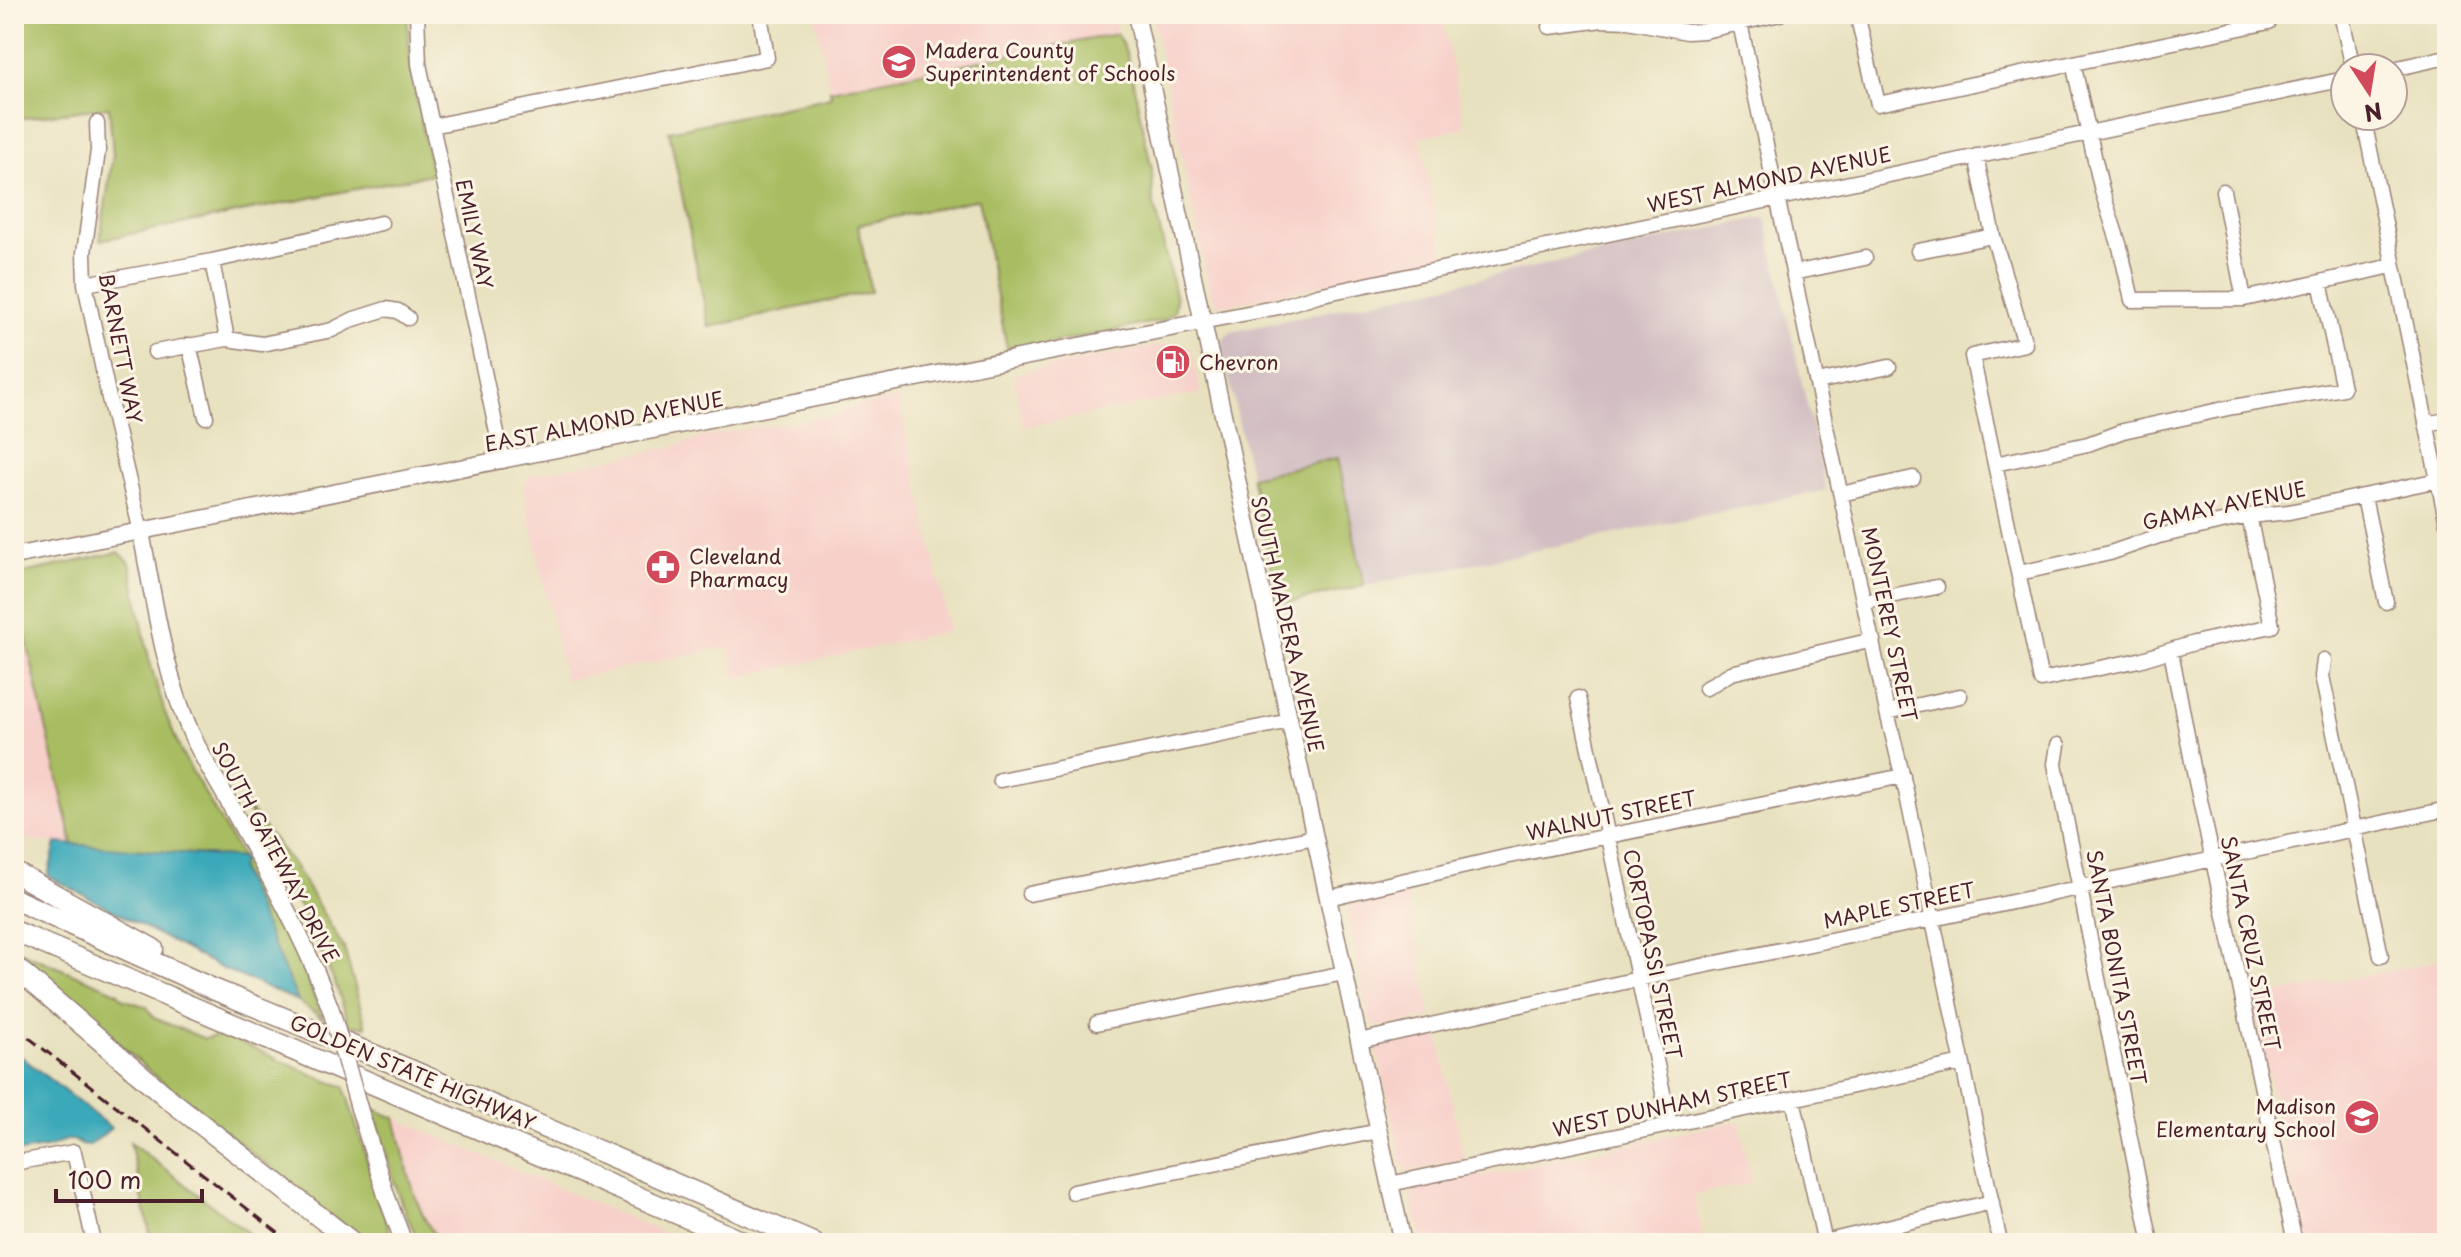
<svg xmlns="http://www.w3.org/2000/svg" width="2461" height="1257" viewBox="0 0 2461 1257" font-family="'Playpen Sans',sans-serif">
	<rect width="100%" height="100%" fill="#fcf5e5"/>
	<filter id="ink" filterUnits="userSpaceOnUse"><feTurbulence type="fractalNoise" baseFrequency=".0125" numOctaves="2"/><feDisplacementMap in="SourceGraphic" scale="16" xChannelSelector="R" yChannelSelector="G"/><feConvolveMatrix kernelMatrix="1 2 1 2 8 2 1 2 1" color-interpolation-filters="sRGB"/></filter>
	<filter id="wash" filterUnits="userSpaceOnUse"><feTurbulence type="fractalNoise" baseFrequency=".006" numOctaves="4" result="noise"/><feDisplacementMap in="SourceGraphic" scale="32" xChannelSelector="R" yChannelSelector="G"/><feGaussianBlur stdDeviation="1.8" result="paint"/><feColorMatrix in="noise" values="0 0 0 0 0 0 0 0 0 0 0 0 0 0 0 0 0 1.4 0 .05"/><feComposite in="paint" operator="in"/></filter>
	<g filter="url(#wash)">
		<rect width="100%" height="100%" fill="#e8e1bf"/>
		<!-- built -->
		<path fill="#f7d0ca" d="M815,14h298l4,20 -287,56z
			M1152,14h289l24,114 -45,9 25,122 -219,46 -9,-2 -6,-8z
			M1177,342l8,2 6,6 10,43 -177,34 -11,-53z
			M899,398l51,233 -214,47 -8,-31 -163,33 -42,-193 7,-12 146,-29 27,-9 58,-11h15l46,-10 6,3 14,-6 3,-4z
			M14,586l59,259 -59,-7z
			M1406,892l25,125 -52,10 -10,-7 -22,-108 7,-10z
			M2447,959v277l-31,7h-111l-53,-244z
			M1438,1035l26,124 -56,12 -5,-4 -26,-116 2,-4z
			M395,1118l292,125h-245l-7,-5 -18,-38z
			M1739,1121l13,62 -58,12 10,48h-281l-12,-46 3,-7z"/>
		<!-- industrial -->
		<path fill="#d2bec2" d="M1765,217l61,273 -462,96 -26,-127 -87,18 -29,-130 2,-9 7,-6z"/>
		<!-- green -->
		<path fill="#a8bd62" stroke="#796e46" stroke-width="2" d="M14,14h393l5,63 20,97 -332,66 13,-85 -4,-48 -95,12z
			M1117,34l10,20 25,116 1,30 23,99 -2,13 -10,8 -126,26 -31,2 -29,-149 -120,26 13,67 -162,35 -40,-196 162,-34 -1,-7z
			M1338,458l26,128 -84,18 -29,-127z
			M119,552l11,11 19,96 16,54 17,41 60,104 26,37 22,41 33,83 -25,-18 -58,-131 2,-12 -169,-13 -59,-259v-11z
			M243,801l52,66 49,81 22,79 -17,-2 -12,-37 -30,-68z
			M14,949l103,43 6,7 24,8 7,11 51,21 17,-5 105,47 17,5 49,157h-27l-211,-167 -126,-112 -15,-10z
			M374,1109l21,9c10,37 19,101 48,125h-22c-25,-40 -34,-89 -47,-134z
			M130,1142l131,101h-109z"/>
		<!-- water -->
		<path fill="#3aa9b9" stroke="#426472" stroke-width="2" d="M56,843l186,15 -2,12 58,131 -77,-33 -173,-92z
			M14,1051l97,77 -22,18 -7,-1 -9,-5h-7l-16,7 -36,6z"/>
	</g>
	<g filter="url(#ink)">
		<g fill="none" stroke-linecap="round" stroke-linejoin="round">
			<defs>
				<path id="minor" d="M417,14l2,50 84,397
					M1738,14l149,698 19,79 94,452
					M1857,14l21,90 391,-82 -2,-8
					M2341,14l12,54
					M1550,27l52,-7 26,1 59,11 17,-1 76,-17
					M2073,63l29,128 18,56 12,53 112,-1 148,-33
					M2393,69l54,-12
					M2363,116l84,408
					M97,123l1,28 -14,102 1,31 23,110 33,138
					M432,126l335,-68 -7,-44
					M1976,156l17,80 32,108 -53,12 69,324 98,-20 55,-17 78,-17 -23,-110
					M2223,191l21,108
					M1918,251l75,-15
					M212,261l15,78
					M1793,273l72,-15
					M85,284l127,-23 169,-38
					M1201,322l78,-15 39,-12 1027,-216
					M189,345l17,72
					M155,352l72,-13 35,5 70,-14 22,-11 32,-10 12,2 10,7
					M1817,382l72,-15
					M2426,424l21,-4
					M1995,464l93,-20 35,-13 110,-24 110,-19 -23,-106
					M1841,494l72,-16
					M2364,497l22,105
					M2019,573l91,-20 49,-17 90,-20 40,-4 149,-32
					M1865,601l72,-14
					M2171,651l23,121 101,471
					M2324,660l-2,16 59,280
					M1706,688l25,-15 142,-33
					M1578,698l92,427
					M1887,712l73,-16
					M2058,745l-3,19 96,479
					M1000,780l290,-59
					M1029,894l286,-57
					M1328,898l177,-41 398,-81
					M1097,1023l247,-50
					M1359,1041l279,-62 295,-60 514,-110
					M1793,1099l32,144
					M14,1163l60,-11 20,91
					M1390,1184l572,-121
					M1073,1192l306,-61
					M1820,1243l172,-41"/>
				<path id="major" d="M1136,14l267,1229
					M141,532c13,67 22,138 50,201 10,22 23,43 35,64 38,71 78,138 105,213
					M14,556l1187,-234
					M359,1108l27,87 18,48"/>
				<path id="highway" d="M14,872l139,77
					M14,899l199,90 197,81 403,173
					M14,931l732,312
					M14,966l155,133 184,144"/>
			</defs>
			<!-- minor casing -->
			<use href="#minor" stroke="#998075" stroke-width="17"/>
			<!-- major casing -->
			<use href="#major" stroke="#998075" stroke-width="19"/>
			<!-- highway casing -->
			<use href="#highway" stroke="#998075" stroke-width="23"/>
			<!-- minor -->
			<use href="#minor" stroke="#fff" stroke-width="14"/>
			<!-- major -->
			<use href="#major" stroke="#fff" stroke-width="16"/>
			<!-- highway -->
			<use href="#highway" stroke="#fff" stroke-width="20"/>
			<!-- rail -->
			<path stroke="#4a1f2b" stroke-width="3" stroke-dasharray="12 6" stroke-linecap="butt" d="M14,1026l277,217"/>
			<defs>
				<path id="major-bridge" d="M331,1010l28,98"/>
			</defs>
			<!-- major-bridge casing -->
			<use href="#major-bridge" stroke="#998075" stroke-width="19" stroke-linecap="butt"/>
			<!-- major-bridge -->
			<use href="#major-bridge" stroke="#fff" stroke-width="16"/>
		</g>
	</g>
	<!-- icons -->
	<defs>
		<symbol id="school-disc" viewBox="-11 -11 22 22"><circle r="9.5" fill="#d1495b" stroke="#fcf5e5"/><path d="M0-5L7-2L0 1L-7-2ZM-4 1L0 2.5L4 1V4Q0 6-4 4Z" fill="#fff"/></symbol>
		<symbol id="fuel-disc" viewBox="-11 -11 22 22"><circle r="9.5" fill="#d1495b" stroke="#fcf5e5"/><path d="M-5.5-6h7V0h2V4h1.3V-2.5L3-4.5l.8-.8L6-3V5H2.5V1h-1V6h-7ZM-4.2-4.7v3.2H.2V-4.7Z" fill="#fff"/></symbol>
		<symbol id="pharmacy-disc" viewBox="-11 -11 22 22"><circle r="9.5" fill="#d1495b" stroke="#fcf5e5"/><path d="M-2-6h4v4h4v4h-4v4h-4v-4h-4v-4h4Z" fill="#fff"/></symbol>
	</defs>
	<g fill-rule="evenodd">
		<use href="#school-disc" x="879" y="42" width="40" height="40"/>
		<use href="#fuel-disc" x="1153" y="342" width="40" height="40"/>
		<use href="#pharmacy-disc" x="643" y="547" width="40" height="40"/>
		<use href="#school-disc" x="2342" y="1097" width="40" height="40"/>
	</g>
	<g text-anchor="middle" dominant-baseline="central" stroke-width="6" stroke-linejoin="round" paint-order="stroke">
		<!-- poi labels -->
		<g font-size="20" fill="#4a1f2b" stroke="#fcf5e5" text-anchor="start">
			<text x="925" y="50">Madera County<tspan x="925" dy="23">Superintendent of Schools</tspan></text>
			<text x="1199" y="362">Chevron</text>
			<text x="689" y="556">Cleveland<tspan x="689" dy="23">Pharmacy</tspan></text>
			<text x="2336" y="1106" text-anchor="end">Madison<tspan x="2336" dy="23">Elementary School</tspan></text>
		</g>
		<!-- street labels -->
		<g font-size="20" fill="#4a1f2b" stroke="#fcf5e5">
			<text transform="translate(1769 179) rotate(-12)">WEST ALMOND AVENUE</text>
			<text transform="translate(475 234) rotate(78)">EMILY WAY</text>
			<text transform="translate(121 348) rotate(79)">BARNETT WAY</text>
			<text transform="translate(604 421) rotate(-11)">EAST ALMOND AVENUE</text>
			<text transform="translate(2224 505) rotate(-12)">GAMAY AVENUE</text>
			<text transform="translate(1288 624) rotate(77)">SOUTH MADERA AVENUE</text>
			<text transform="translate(1890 624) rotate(78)">MONTEREY STREET</text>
			<text transform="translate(1611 815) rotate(-12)">WALNUT STREET</text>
			<text transform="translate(276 852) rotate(62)">SOUTH GATEWAY DRIVE</text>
			<text transform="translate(1899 905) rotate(-12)">MAPLE STREET</text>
			<text transform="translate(2251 943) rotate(78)">SANTA CRUZ STREET</text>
			<text transform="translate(1653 954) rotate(78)">CORTOPASSI STREET</text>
			<text transform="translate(2117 967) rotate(79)">SANTA BONITA STREET</text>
			<text transform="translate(413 1072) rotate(23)">GOLDEN STATE HIGHWAY</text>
			<text transform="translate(1672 1104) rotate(-12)">WEST DUNHAM STREET</text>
		</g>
	</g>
	<!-- margin -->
	<rect width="2461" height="1257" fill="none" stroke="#fcf5e5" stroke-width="48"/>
	<!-- north arrow -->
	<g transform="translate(2369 92) rotate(168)"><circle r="38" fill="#fcf5e5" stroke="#b59f9b" stroke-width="2"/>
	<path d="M0-6L14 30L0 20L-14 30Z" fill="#d1495b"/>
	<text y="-12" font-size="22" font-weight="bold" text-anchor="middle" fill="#4a1f2b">N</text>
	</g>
	<!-- scale -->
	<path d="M56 1189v12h146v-12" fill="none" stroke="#4a1f2b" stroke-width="4"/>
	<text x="68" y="1189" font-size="24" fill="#4a1f2b" stroke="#fcf5e5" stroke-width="6" paint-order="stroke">100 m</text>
</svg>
